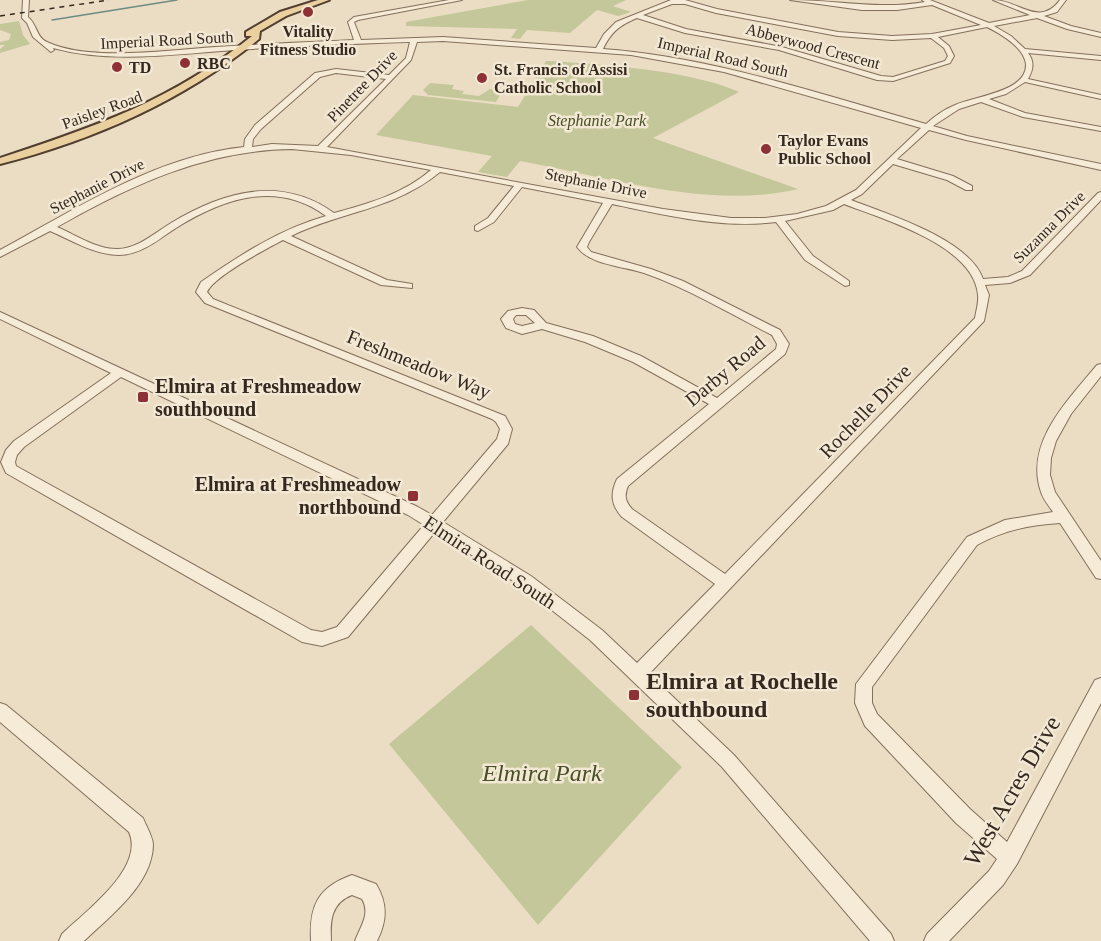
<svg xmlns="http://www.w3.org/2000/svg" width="1101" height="941" viewBox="0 0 1101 941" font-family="Georgia,serif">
	<rect width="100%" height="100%" fill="#eaddc4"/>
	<!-- green -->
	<path fill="#c4c799" d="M528,0h98l-13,6 18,6 -13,4 -21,-6 -27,23 -43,-3 -7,9 -9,-1 6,-9 -111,-3v-4z
		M19,21l4,14 7,9 -30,9v-4l5,-4h-5v-3l9,-2 2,-6 -11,-4v-6z
		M546,61c54,3 142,9 191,30l2,1 -86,46 145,51c-88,21 -190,-12 -278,-28l-13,16 -29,-5 14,-16 -116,-21 37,-40 105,12z
		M430,83l24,2 -2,4 12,2 -2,3 17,2 11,-7 13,1 -7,12 -68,-7 -5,-5z
		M531,625l151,142 -144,158 -149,-181z"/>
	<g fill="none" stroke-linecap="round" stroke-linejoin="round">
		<!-- stream -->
		<path stroke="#6d8b82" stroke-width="1.5" d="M52,20l125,-20"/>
		<defs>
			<path id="minor" d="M23,0h6l-1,17c9,7 8,20 19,25 43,20 121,8 169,5 46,-3 92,-5 138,-7l-6,-18 6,-5 95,-17h13l-104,20 -4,2 7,18 82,-3 153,11 8,-14 12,-12 55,-22h14l32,9 121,23 54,4 40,-2 49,-9 -49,-20 -35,5h-35l-72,-10c46,0 89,10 135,2l-3,-2h8l59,23 41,-8 -37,-15c26,0 46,28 67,0h6l-9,12 -13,4 27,10 30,7v4l-34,-8 -30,-11 -43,8 17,10 14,13 76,7v4l-73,-7c7,9 5,17 0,26l73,16v4l-76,-17 -19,12 -17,5 36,14 76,14v4l-78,-14 -42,-15 -22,7 -26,17 34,10 134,28v6l-135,-30 -37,-10 -32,29 56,17 19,10v4h-6l-19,-10 -54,-16 -31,30 -11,6c36,14 118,39 132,79l25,-2 14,-6 76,-78 3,-1v8l-71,75 -20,8 -25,2 4,10 -5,26 -335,353 85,81 157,179 3,7h-24l-148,-174 -132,-127 -69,-54 -86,-54 -87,105 -26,9 -20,-4 -296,-169 -5,-11 5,-12 8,-9 97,-68 -111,-54v-7l418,195 14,8 65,-76 3,-10 -4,-7 -4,-3 -287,-116 -9,-11 5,-10c39,-27 79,-53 125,-66 -49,-36 -102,-18 -150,12 -17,11 -35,27 -57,27 -24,0 -48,-15 -69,-24l-50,26v-7c76,-41 156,-94 244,-103l1,-8 10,-14 60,-52 21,-4 53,6 17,-17 4,-16c-58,2 -117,4 -175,8 -60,4 -123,14 -182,-2l1,2 -3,2 -18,-15 -6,-14 -5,-5zM672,4h13l31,9 122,23 54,4 39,-2 13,10 4,8 -3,5 -52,16 -12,-1 -99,-29 -96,-18 -43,-14zM637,18l48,15 94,17 98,30 16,1 57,-18 4,-7 -5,-10 -11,-9 49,-10c14,7 38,21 39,38 0,28 -54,31 -73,41 -10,4 -19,11 -27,18 -106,-30 -213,-67 -323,-75 8,-17 17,-24 34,-31zM443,41l188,14 93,17 197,56 -65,62 -30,16 -29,8 -32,4h-34l-68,-9 -336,-62 84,-87 6,-18zM336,73l50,6 -68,67 -46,-2 -20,3 1,-8 8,-10 59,-52zM292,149l59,6 80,15c-28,24 -61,33 -97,43 -53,-38 -110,-22 -163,10 -16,10 -34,26 -54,26 -21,0 -41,-14 -60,-22 74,-42 149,-77 235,-78zM440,172l74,14 -26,32 -13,8v4l3,1 16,-9 28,-35 81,16 -26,44c13,18 46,19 67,26 44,15 86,41 128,62l5,9 -1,5 -59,49 -76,-42 -48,-20 -47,-13 -12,-13 -12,-2 -14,3 -7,8 5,9 16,6 20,-5 43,13 48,20 76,42 -92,75c-7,15 -6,26 5,38l93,67 -78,79 -35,-33 -71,-54 -88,-54 65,-78 4,-15 -7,-13 -292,-117 -6,-7c7,-16 59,-43 76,-52l98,45 31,3v-4l-25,-4 -96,-44c51,-25 103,-26 149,-64zM612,204c53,11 109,25 164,18l29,38 40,26 4,-1v-4l-36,-25 -28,-35 48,-11 11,-6c38,15 130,41 134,91 1,7 -2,16 -3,23l-250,256 -93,-65c-7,-8 -8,-13 -4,-23l157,-132 4,-10 -9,-14 -97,-49 -32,-12 -60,-17 -4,-5 2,-5zM516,315h10l9,8 -13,3 -7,-2 -2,-5zM121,377l287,138 16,10 -87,102 -15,5 -11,-2 -295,-164 -1,-4 2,-7 7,-8z
				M1101,364v12l-30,38 -15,27 -5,17 -1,17 5,17 46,69v18l-5,-1 -36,-55c-30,2 -56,7 -83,22l-105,142v16l5,11 93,95 37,33 88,-162 6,-2v25l-84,161 -14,21 -54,56h-25l3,-7 62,-63 8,-12 -41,-36 -91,-97 -10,-23 1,-19 111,-147 38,-17 48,-8c-4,-6 -10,-13 -12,-20 -17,-49 27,-92 56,-127z
				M0,703l6,2 137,113c3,8 9,17 10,26 0,40 -43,72 -69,97h-25l3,-7c24,-23 83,-66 67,-102l-129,-110z
				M352,875l24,9c12,20 11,37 1,57h-22c5,-14 16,-27 7,-42l-10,-4c-21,8 -22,26 -21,46h-20c-2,-35 7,-54 41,-66z"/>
			<path id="major" d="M318,0h11l-43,16 -26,15 -1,8c-75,61 -165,101 -259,125v-6c95,-31 173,-58 252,-122h-6v-4l34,-20z"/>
		</defs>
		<!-- minor casing -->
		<use href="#minor" stroke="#836f5c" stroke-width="2"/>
		<!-- major casing -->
		<use href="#major" stroke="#513e30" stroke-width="4"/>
		<!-- minor -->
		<use href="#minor" fill="#f6ebd6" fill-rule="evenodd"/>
		<!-- major -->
		<use href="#major" fill="#eacf9f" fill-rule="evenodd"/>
		<!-- rail -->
		<path stroke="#34281f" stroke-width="1.5" stroke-dasharray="5 5" stroke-linecap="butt" d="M0,16l109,-16"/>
	</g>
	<!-- markers -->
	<g fill="#8d3136" stroke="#f2e8d3" stroke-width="2">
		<circle cx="308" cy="12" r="6"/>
		<circle cx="185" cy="63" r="6"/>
		<circle cx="117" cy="67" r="6"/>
		<circle cx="482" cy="78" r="6"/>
		<circle cx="766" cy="149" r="6"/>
		<rect x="137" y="391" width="12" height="12" rx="3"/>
		<rect x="407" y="490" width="12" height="12" rx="3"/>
		<rect x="628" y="689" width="12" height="12" rx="3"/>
	</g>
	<g text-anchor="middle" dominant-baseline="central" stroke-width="5" stroke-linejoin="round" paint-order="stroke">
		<!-- far-poi labels -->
		<g font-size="16" font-weight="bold" fill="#34281f" stroke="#f2e8d3" text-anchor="start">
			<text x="308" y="31" text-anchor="middle">Vitality<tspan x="308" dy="18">Fitness Studio</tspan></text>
			<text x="197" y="63">RBC</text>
			<text x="129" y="67">TD</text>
			<text x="494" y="69">St. Francis of Assisi<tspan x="494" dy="18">Catholic School</tspan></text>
			<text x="778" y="140">Taylor Evans<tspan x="778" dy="18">Public School</tspan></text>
		</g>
		<!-- far-street labels -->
		<g font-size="16" fill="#34281f" stroke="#f2e8d3">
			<text transform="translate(167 40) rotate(-3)">Imperial Road South</text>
			<text transform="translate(813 46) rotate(15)">Abbeywood Crescent</text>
			<text transform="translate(723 57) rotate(13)">Imperial Road South</text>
			<text transform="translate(362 86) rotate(-46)">Pinetree Drive</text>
			<text transform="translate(102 110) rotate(-20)">Paisley Road</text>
			<text transform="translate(596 183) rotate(11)">Stephanie Drive</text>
			<text transform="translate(97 186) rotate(-27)">Stephanie Drive</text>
			<text transform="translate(1049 227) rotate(-45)">Suzanna Drive</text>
		</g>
		<!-- far-park labels -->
		<g font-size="16" font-style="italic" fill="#474f27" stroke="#f2e8d3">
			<text x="597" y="120">Stephanie Park</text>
		</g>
		<!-- street labels -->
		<g font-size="20" fill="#34281f" stroke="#f2e8d3">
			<text transform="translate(419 364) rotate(22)">Freshmeadow Way</text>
			<text transform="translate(725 371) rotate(-40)">Darby Road</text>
			<text transform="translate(865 411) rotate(-46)">Rochelle Drive</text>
			<text transform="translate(490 562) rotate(33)">Elmira Road South</text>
		</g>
		<!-- poi labels -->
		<g font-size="20" font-weight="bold" fill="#34281f" stroke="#f2e8d3" text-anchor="start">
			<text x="155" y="386">Elmira at Freshmeadow<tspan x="155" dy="23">southbound</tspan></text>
			<text x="401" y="484" text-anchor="end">Elmira at Freshmeadow<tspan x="401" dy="23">northbound</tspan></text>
		</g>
		<!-- near-poi labels -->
		<g font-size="24" font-weight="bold" fill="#34281f" stroke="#f2e8d3" text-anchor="start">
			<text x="646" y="681">Elmira at Rochelle<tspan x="646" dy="28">southbound</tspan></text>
		</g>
		<!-- near-park labels -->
		<g font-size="24" font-style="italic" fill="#474f27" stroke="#f2e8d3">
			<text x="542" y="773">Elmira Park</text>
		</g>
		<!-- near-street labels -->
		<g font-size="24" fill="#34281f" stroke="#f2e8d3">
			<text transform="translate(1012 791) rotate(-60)">West Acres Drive</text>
		</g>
	</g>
</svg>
